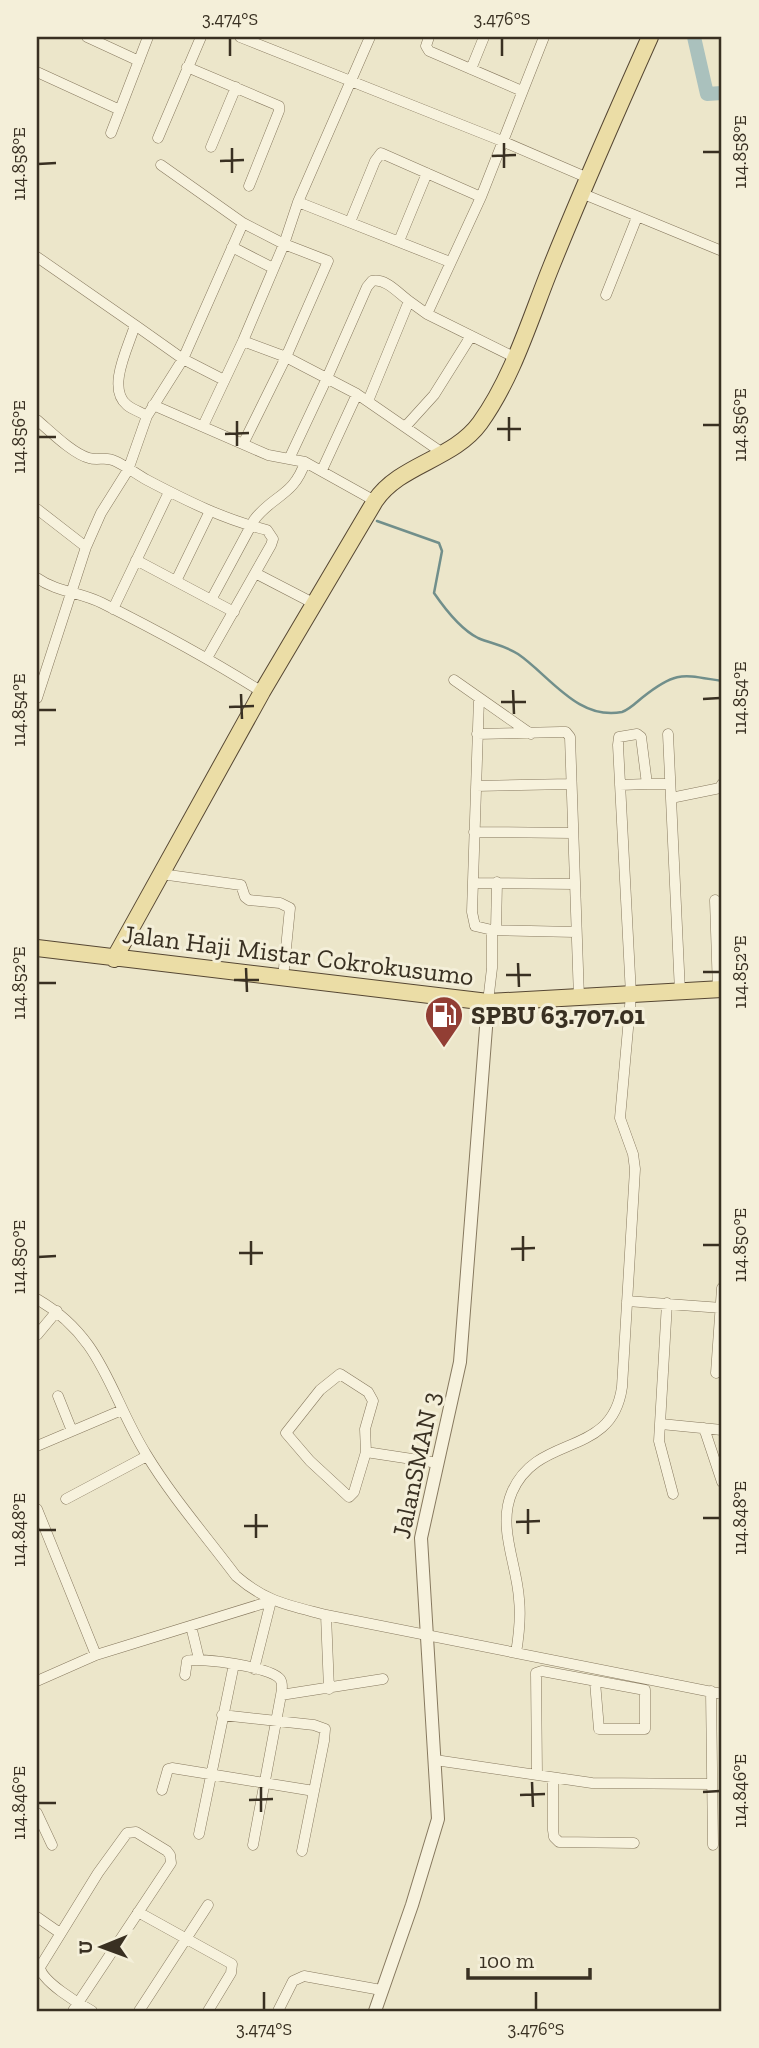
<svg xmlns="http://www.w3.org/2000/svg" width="759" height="2048" viewBox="0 0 759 2048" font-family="'Zilla Slab',serif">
	<rect width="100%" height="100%" fill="#ece6ca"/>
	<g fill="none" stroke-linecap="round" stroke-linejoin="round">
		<!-- stream -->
		<path stroke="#718f8b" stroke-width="2.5" d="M377,521l62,22 3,8 -8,42c11,16 26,36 44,45 14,6 26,7 40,16 31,21 60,67 104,58 7,-2 16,-11 21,-15 34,-27 40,-22 79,-16"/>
		<!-- river -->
		<path stroke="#aac1bd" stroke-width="14" d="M694,37l13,57 15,-1"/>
		<defs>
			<path id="minor" d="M87,37l52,24
				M240,37l262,104 86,37
				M429,37l-3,9 3,5 93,40
				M187,67l92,39v5l-30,75
				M471,69l13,-32
				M37,72l83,38
				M111,133l37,-96
				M158,138l43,-101
				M211,147l25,-60
				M161,165l82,58 41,21 44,17 -42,96 -43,87
				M581,193l141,58
				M298,202l152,60
				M350,222l25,-61 6,-8 100,44
				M399,241l28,-68
				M232,247l41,21
				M37,257l98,68c-6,21 -29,63 -8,80 6,5 14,7 20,11
				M606,295l31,-78
				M427,314l54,-117 63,-160
				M135,325l48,34 41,21
				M243,341l43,16 71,37 87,60
				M368,401l41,-100 18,13 87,43
				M153,405l115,50 37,7 70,39
				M37,420c13,11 36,34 52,38 9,3 17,-2 26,3 11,5 21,13 32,19 38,20 78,40 120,50l6,9 -2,6 -64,113
				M203,426l40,-85 41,-97 14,-42 72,-165
				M405,427l29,-32 37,-59
				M289,459l38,-81 40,-91 5,-6c14,-3 26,12 37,20
				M322,470l35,-76
				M37,509l49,38
				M136,560l98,52
				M255,573l58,30
				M37,578c20,14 43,14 65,25 54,27 108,56 160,89
				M176,581l34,-70
				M211,600l43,-80c19,-25 40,-24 51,-58
				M113,609l56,-117
				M454,680l77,54
				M37,698l49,-151 15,-34 27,-43 19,-54 36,-57 60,-136
				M479,698l-7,214 3,14 17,4v38l-4,34
				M477,734l84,-2h5l4,5 9,261
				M668,734l12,258
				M620,785l27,-1
				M476,786l94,-2
				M671,798l49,-10 2,-4
				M474,832l98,1
				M161,874l80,11 4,12 4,3 31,3 10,5 -7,70
				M473,883l101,1
				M715,900l3,90
				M492,930l83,2
				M496,930l1,-48
				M37,1299c67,39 72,95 109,155 26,43 60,82 90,122 30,26 52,29 90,39l396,79
				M627,1301l95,7
				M667,1303l-8,138 14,53
				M37,1335l20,-24
				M716,1373l6,-85
				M340,1374l28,18 5,9 -8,28 1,23 -12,40 -5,5 -39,-36 -24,-28 34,-43z
				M58,1396l14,35
				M661,1424l61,6
				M704,1428l18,54
				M37,1446l85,-36
				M366,1452l72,11
				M66,1499l81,-43
				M37,1509l59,146
				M326,1615l3,74
				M191,1626l8,33
				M516,1653c3,-18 5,-36 3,-54 -2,-35 -22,-72 -7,-107 26,-60 100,-33 110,-105l13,-218 -2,-15 -13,-36 11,-123 -13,-250 1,-8 18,-3 4,3 6,47h23
				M254,1669l17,-68
				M185,1675l2,-14c14,-4 84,6 93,18 3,4 2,11 1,16l-28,150
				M37,1681l59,-26 175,-54
				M711,1691l2,154
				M281,1695l102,-16
				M222,1715l92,10 11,4 -1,12 -22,110
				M435,1760l157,23 119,1
				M537,1775l-1,-102 6,-2 103,19v39h-46l-4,-47
				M553,1778v52l1,7 5,5 75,1
				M162,1790l6,-21 4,-1 142,23
				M37,1813l15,32
				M199,1834l35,-170
				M138,1912l94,52 -1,9 -23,38
				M37,1917l23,16
				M73,2011l5,-8 93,-140 -1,-8 -3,-4 -31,-19 -9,1 -29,40 -58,94c1,14 39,37 52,44
				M139,2011l69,-106
				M278,2011l15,-30 11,-5 77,14"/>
			<path id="tertiary" d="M375,2011l37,-106 26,-86 -17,-281 39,-176 28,-360"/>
			<path id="primary" d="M37,948l451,54 234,-13
				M114,959l148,-267 113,-191c25,-37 78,-41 105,-78 33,-46 50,-104 71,-156 31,-77 65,-154 99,-230"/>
		</defs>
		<!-- minor casing -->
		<use href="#minor" stroke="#87795f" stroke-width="11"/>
		<!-- tertiary casing -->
		<use href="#tertiary" stroke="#87795f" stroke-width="14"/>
		<!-- primary casing -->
		<use href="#primary" stroke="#564733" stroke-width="18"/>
		<!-- minor -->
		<use href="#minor" stroke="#f7f2dd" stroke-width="10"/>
		<!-- tertiary -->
		<use href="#tertiary" stroke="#f7f2dd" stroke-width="12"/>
		<!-- primary -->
		<use href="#primary" stroke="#ebdda6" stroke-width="16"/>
	</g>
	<!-- ticks -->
	<path fill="none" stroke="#393022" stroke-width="2.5" d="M230,38v18M502,38v18M504,143v25M232,148v25M703,152h17M492,156l24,-1M220,161l24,-1M38,164l18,-1M509,417v24M237,421v25M703,425h17M497,429h24M225,434l24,-1M38,437h18M513,690l1,24M241,694l1,25M703,699l17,-1M501,702h25M229,707l25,-1M38,710h18M518,963l1,24M246,968l1,24M703,972h17M506,975h25M234,980h25M38,983h18M523,1236v25M251,1241v24M703,1245h17M511,1249l24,-1M239,1253h24M38,1257l18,-1M528,1509v25M256,1514v24M703,1518h17M516,1522l24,-1M244,1526h24M38,1530h18M532,1782l1,25M261,1787v25M703,1792l17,-1M520,1795l25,-1M249,1800l24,-1M38,1803h18M264,1992v18M536,1992v18"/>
	<!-- icons -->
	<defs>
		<symbol id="fuel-pin" viewBox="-11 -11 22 30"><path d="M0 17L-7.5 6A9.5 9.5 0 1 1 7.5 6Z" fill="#923e34" stroke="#f4efd9"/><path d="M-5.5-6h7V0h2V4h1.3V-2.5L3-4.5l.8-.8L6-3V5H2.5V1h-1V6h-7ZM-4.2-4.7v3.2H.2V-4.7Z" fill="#fff"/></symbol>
	</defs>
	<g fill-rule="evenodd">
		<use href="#fuel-pin" x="422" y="993" width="44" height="60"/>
	</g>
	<g text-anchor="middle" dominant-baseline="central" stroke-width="6" stroke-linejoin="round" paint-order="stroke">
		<!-- street labels -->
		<g font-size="26" fill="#393022" stroke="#f4efd9">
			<text transform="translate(298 955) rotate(7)">Jalan Haji Mistar Cokrokusumo</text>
			<text transform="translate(416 1465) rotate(-78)">JalanSMAN 3</text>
		</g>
		<!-- poi labels -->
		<g font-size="26" font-weight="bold" fill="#393022" stroke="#f4efd9" text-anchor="start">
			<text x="471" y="1015">SPBU 63.707.01</text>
		</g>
	</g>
	<!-- border -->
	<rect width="759" height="2048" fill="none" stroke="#f4efd9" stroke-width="77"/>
	<!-- north arrow -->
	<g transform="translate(102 1947) rotate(269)" stroke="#f4efd9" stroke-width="5" paint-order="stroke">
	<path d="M0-5L12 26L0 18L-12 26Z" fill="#393022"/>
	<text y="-10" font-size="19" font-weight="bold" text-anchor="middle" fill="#393022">U</text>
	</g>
	<!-- scale -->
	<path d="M468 1968v10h122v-10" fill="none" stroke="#393022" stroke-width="3.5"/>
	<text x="479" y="1968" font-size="21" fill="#393022" stroke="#f4efd9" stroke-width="5" paint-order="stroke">100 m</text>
	<rect x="38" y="38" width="682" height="1972" fill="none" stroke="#393022" stroke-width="2.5"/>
	<g font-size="18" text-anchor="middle" fill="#393022">
		<text x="230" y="25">3.474°S</text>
		<text x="502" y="25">3.476°S</text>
		<text transform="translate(740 152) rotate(-90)" y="6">114.858°E</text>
		<text transform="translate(19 164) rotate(-90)" y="6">114.858°E</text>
		<text transform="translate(740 425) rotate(-90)" y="6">114.856°E</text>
		<text transform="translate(19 437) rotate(-90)" y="6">114.856°E</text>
		<text transform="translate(740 698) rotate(-90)" y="6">114.854°E</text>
		<text transform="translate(19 710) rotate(-90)" y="6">114.854°E</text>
		<text transform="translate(740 972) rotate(-90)" y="6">114.852°E</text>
		<text transform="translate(19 983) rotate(-90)" y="6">114.852°E</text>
		<text transform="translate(740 1245) rotate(-90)" y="6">114.850°E</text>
		<text transform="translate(19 1257) rotate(-90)" y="6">114.850°E</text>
		<text transform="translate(740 1518) rotate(-90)" y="6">114.848°E</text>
		<text transform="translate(19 1530) rotate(-90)" y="6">114.848°E</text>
		<text transform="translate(740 1791) rotate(-90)" y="6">114.846°E</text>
		<text transform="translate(19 1803) rotate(-90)" y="6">114.846°E</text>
		<text x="264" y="2035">3.474°S</text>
		<text x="536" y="2035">3.476°S</text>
	</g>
</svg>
